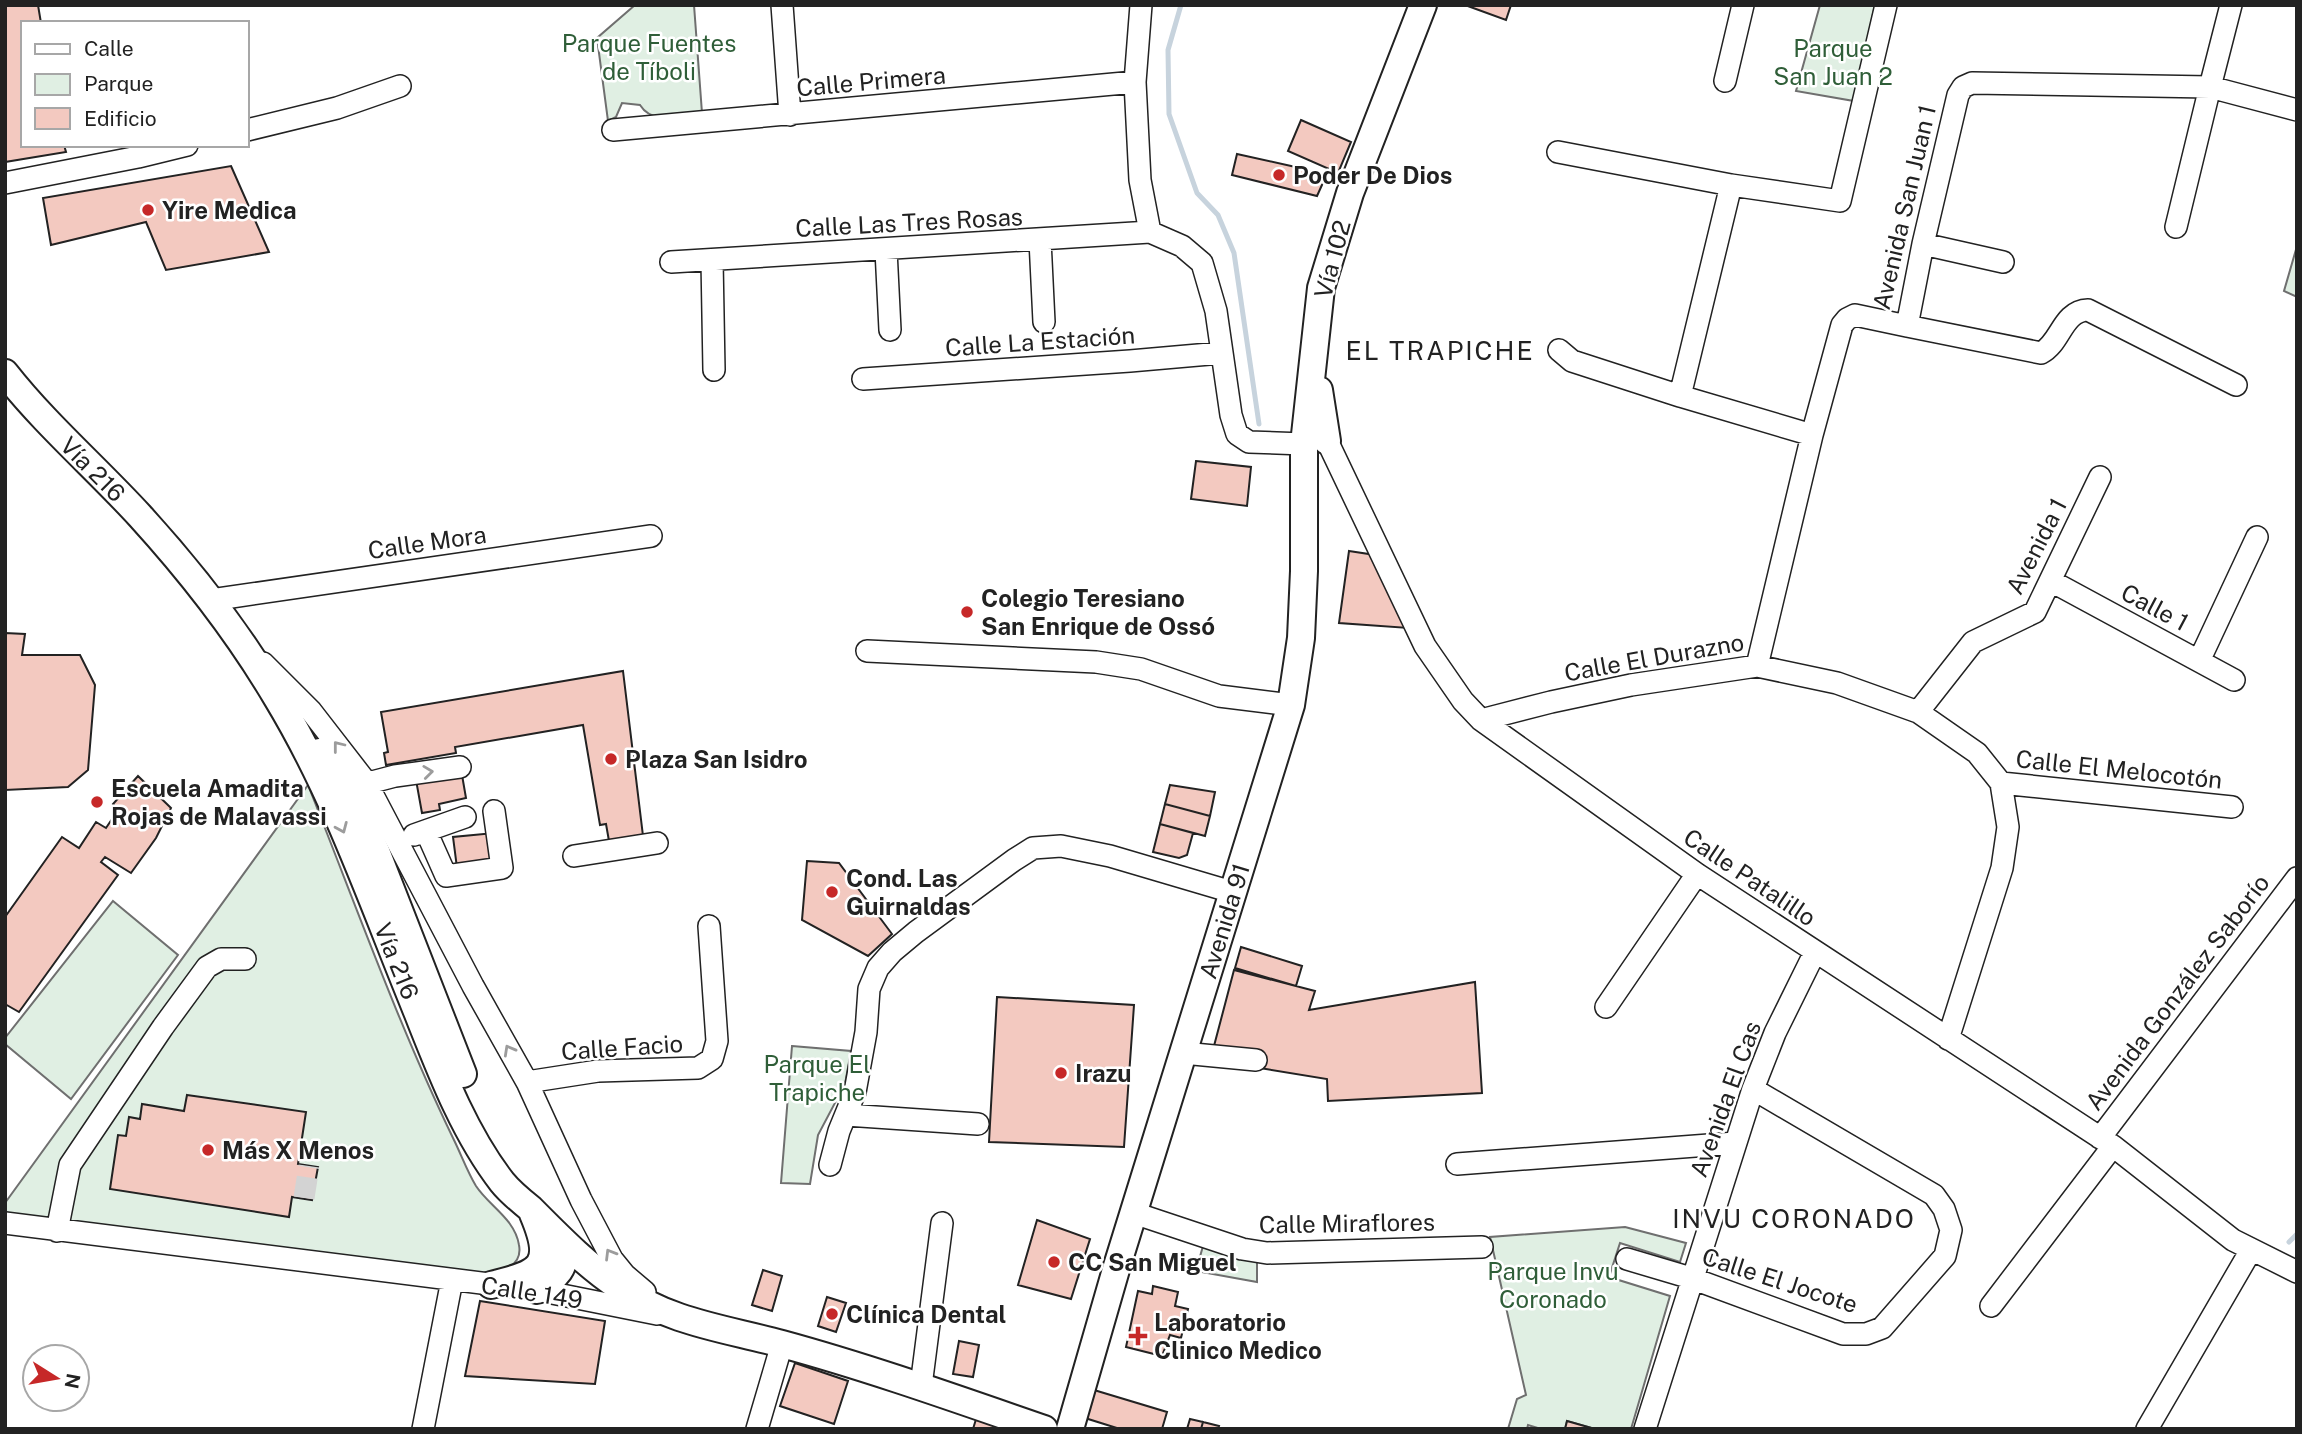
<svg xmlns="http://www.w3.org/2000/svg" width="2302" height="1434" viewBox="0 0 2302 1434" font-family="'Public Sans',sans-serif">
	<rect width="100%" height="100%" fill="#fff"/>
	<!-- green -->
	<path fill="#e0efe3" stroke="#6f6f6f" stroke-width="2" d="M635,5h59l8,108c-21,2 -49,13 -62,-8l-18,-2 -6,14 -8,4 -11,-83z
		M1820,5h55l-21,96 -58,-10z
		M2297,246v51l-13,-6z
		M308,785c47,118 90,239 145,353 8,16 14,33 23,48 13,20 39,33 43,59 4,21 -17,27 -34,30l-480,-62v-10z
		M113,901l65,54 -107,144 -66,-55v-6z
		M792,1046l59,5 -6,33 -27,51 -8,49 -29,-1z
		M1625,1227l61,16 -6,19 -60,-19 -11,34 61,19 -39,133h-36l-28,-8 -2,8h-24l-13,-4 -1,4h-19l9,-30 9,-4 -36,-158z
		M1203,1246l54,13v23l-61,-11z"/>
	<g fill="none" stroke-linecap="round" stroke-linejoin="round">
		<!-- stream -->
		<path stroke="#c7d3dd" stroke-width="5" d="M1181,5l-13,45 1,64 28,79 21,22 16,38 25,171
			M2289,1242l8,-8"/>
	</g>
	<!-- building -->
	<path fill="#f3c9c0" stroke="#222" stroke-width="2" d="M5,5h33l3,18h-18v122h41l2,7 -61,10z
		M1465,5h46l-5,15z
		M1301,120l50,22 -13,31 -50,-22z
		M1237,154l63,14 26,8 -9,20 -85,-21z
		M231,166l38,86 -103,18 -20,-48 -95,23 -8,-47z
		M1196,461l55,6 -4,39 -56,-7z
		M1349,551l26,4 33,73 -69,-5z
		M5,633l20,1 -3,21h58l15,30 -7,85 -20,17 -63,3z
		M623,671l20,165 -34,5 -3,-17 -6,1 -17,-100 -128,22 1,6 -70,12 -2,-12 4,-1 -7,-40z
		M462,775l4,23 -27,6 1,6 -18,3 -6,-33z
		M462,775l4,23 -27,6 1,6 -18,3 -6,-33z
		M138,776l33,32 -15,30 -25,35 -26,-16 -4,5 17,13 -99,137 -14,-8v-87l57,-80 17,11 17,-26 10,6 12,-18 -5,-6z
		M1170,785l45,7 -5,24 -45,-12z
		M1165,804l45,12 -5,20 -45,-12z
		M1160,824l33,9 -6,22 -8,3 -26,-6z
		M494,833l4,31 -41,4 -4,-31z
		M494,833l4,31 -41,4 -4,-31z
		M807,861l32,2 53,71 -24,22 -66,-36z
		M1241,947l61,19 -6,20 -61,-18z
		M1234,970l81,21 -6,19 166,-28 7,111 -154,8 -1,-22 -67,-11 -46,-22z
		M997,997l137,8 -10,142 -135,-5z
		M187,1095l119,17 -8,52 20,3 -6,33 -20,-3 -3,20 -179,-28 8,-54 8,1 3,-19 11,2 2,-15 42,7z
		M1037,1220l53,19 -19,60 -53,-14z
		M763,1270l19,6 -10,35 -20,-6z
		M1153,1286l25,6 -3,14 13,3 -7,29 -11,-3 -8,21 -36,-9 12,-56 14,3z
		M827,1297l19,6 -10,29 -18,-6z
		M480,1301l125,20 -10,63 -130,-8z
		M959,1341l20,4 -6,32 -20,-3z
		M795,1363l53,18 -14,43 -54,-18z
		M1094,1390l73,22 -5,17h-42l-35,-11z
		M977,1416l24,8 -2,5h-26z
		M1190,1419l13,3 -2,7h-14z
		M1567,1421l28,8h-30z
		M1203,1422l16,4 -1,3h-17z"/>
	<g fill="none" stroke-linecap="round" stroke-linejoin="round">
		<!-- minor-tunnel -->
		<path stroke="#d3d3d3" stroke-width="21" stroke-dasharray="21 10" stroke-linecap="butt" d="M304,1198l5,-32"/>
		<defs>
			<path id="minor" d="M782,5l8,110
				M1141,5l-6,77 5,98 10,52 32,14 20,17 14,48 15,104 6,19 12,8 55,2
				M1725,81l18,-76
				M247,130l90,-22 63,-22
				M613,130l522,-48
				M1558,152l173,33
				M5,183l133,-26 49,-12
				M2176,227l34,-140 87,23
				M1040,240l4,82
				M1923,244l80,18
				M886,250l4,80
				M712,260l2,110
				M671,262l479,-30
				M1907,326l134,27c20,-10 21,-42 47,-43l148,75
				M1559,350l13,11 108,35
				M863,379l267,-18 91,-8
				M1321,428l104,218 38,55 18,19 216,154 416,272 120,94 64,32
				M1812,435l-132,-39 51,-211 109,16 46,-196
				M2051,581l183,99
				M211,600l440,-64
				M867,651l229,11 45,7 78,27 72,9
				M2199,661l58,-124
				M263,663l48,48 55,71 107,204 54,96 54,118 31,59 13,16 20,17
				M1757,666l55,-231 30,-110 5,-6 8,-4 52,11 16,-82 35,-149 5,-8 9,-4 238,4 21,-82
				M1918,712l55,-70 62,-30 65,-135
				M1481,720l70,-18 80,-17 126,-19 80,17 81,29 59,41 24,30 7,44 -6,41 -54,171
				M2001,783l231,24
				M353,787l42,-11 65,-9
				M426,831l20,45 56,-8 -8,-57
				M414,835l51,-18
				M574,856l83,-13
				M1606,1007l91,-133
				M1183,1053l73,7
				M527,1082l71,-11 100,-3 14,-9 5,-18 -8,-115
				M846,1115l132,9
				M2100,1138l197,-260
				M1457,1164l278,-21
				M830,1165l9,-34 16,-39 11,-60 3,-43 9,-21 14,-16 24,-20 98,-72 19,-12 28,-2 49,10 122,36
				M1134,1213l108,36 25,4 215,-6
				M5,1223l532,67 120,24
				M57,1231l13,-66 93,-138 44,-60 14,-8h24
				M1627,1259l64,19 152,56h23l16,-6 63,-72 6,-26 -7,-21 -10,-14 -181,-106
				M1991,1306l122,-160
				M921,1386l21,-163
				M423,1429l29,-149
				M757,1429l25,-85
				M1645,1429l108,-340 22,-56 40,-81
				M2147,1429l104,-179"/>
			<path id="major" d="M5,373c41,52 90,94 135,143 51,56 98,116 137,182 57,94 94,200 135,301 25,62 49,130 90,183 8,10 19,19 29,27 28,28 55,56 88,78 52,36 104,41 163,57 88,24 175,55 262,85
				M1319,390l8,51
				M319,752l29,37 28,62 87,223
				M491,1285c50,-12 64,-19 42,-71
				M537,1290c20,-14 30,-21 27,-47
				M1070,1429l47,-163 174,-561 10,-67 3,-67v-127l17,-156 29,-95 73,-188"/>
		</defs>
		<!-- minor casing -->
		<use href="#minor" stroke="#222" stroke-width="24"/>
		<!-- major casing -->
		<use href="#major" stroke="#222" stroke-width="30"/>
		<!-- minor -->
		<use href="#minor" stroke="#fff" stroke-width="21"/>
		<!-- major -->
		<use href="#major" stroke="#fff" stroke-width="26"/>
	</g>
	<!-- one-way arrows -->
	<defs><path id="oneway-chevron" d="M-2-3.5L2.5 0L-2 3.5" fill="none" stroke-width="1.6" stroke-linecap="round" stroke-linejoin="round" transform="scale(1.75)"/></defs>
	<g stroke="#9c9c9c">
		<use href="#oneway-chevron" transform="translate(338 746) rotate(-128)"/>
		<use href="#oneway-chevron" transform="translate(428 772) rotate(-7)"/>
		<use href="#oneway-chevron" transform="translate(342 828) rotate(67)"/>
		<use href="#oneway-chevron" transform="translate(509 1050) rotate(-119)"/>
		<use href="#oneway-chevron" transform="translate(610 1254) rotate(-121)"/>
	</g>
	<!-- markers -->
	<g fill="#c62828" stroke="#fff" stroke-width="2.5">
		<circle cx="1279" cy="175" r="7"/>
		<circle cx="148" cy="210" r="7"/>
		<circle cx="967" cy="612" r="7"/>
		<circle cx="611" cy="759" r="7"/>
		<circle cx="97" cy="802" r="7"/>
		<circle cx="832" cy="892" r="7"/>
		<circle cx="1061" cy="1073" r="7"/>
		<circle cx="208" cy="1150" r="7"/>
		<circle cx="1054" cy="1262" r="7"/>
		<circle cx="832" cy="1314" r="7"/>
		<path d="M1134.5 1325.5h7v7h7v7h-7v7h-7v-7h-7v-7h7z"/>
	</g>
	<g text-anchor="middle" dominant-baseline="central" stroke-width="5" stroke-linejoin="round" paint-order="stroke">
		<!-- park labels -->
		<g font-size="24" fill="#2f5e38" stroke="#fff">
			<text x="649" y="43">Parque Fuentes<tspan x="649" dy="28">de Tíboli</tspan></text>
			<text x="1833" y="48">Parque<tspan x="1833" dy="28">San Juan 2</tspan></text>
			<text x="817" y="1064">Parque El<tspan x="817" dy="28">Trapiche</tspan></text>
			<text x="1553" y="1271">Parque Invu<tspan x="1553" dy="28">Coronado</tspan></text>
		</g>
		<!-- street labels -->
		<g font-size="24" fill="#222" stroke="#fff">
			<text transform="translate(871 81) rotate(-5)">Calle Primera</text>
			<text transform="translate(1904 207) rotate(-77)">Avenida San Juan 1</text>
			<text transform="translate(909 222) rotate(-3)">Calle Las Tres Rosas</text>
			<text transform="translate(1332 259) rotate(-75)">Vía 102</text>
			<text transform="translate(1040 341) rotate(-4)">Calle La Estación</text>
			<text transform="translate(93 469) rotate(45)">Vía 216</text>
			<text transform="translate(427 542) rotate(-8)">Calle Mora</text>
			<text transform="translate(2036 546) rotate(-63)">Avenida 1</text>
			<text transform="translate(2155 607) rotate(28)">Calle 1</text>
			<text transform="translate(1654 657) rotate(-10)">Calle El Durazno</text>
			<text transform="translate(2119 769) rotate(6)">Calle El Melocotón</text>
			<text transform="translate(1750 877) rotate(34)">Calle Patalillo</text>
			<text transform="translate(1224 921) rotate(-73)">Avenida 91</text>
			<text transform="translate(397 961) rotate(68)">Vía 216</text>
			<text transform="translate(2177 992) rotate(-53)">Avenida González Saborío</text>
			<text transform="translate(622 1047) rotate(-4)">Calle Facio</text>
			<text transform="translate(1725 1099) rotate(-70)">Avenida El Cas</text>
			<text transform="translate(1347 1223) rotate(-1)">Calle Miraflores</text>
			<text transform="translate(1780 1280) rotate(18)">Calle El Jocote</text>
			<text transform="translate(532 1292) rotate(9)">Calle 149</text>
		</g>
		<!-- poi labels -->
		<g font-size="24" font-weight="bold" fill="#222" stroke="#fff" text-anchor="start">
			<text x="1293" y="175">Poder De Dios</text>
			<text x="162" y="210">Yire Medica</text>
			<text x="981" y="598">Colegio Teresiano<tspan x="981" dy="28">San Enrique de Ossó</tspan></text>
			<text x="625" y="759">Plaza San Isidro</text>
			<text x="111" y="788">Escuela Amadita<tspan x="111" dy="28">Rojas de Malavassi</tspan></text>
			<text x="846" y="878">Cond. Las<tspan x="846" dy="28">Guirnaldas</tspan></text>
			<text x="1075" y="1073">Irazu</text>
			<text x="222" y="1150">Más X Menos</text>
			<text x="1068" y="1262">CC San Miguel</text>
			<text x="846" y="1314">Clínica Dental</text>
			<text x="1154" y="1322">Laboratorio<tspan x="1154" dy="28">Clinico Medico</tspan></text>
		</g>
		<!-- neighbourhood labels -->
		<g font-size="26" letter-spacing="2" fill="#222" stroke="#fff">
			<text x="1440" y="350">EL TRAPICHE</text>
			<text x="1794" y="1218">INVU CORONADO</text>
		</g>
	</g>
	<!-- border -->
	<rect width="2302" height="1434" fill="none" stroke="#222222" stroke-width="14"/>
	<!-- legend -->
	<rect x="21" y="21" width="228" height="126" fill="#ffffff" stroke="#a7a7a7" stroke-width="2"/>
	<rect x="35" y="44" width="35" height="10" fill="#ffffff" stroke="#a7a7a7" stroke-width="2"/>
	<text x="84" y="56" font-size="21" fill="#222222">Calle</text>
	<rect x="35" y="74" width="35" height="21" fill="#e0efe3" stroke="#a7a7a7" stroke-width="2"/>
	<text x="84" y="91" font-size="21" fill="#222222">Parque</text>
	<rect x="35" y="108" width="35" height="21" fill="#f3c9c0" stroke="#a7a7a7" stroke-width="2"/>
	<text x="84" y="126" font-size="21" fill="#222222">Edificio</text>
	<!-- north arrow -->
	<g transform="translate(56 1378) rotate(101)"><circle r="33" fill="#ffffff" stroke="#a7a7a7" stroke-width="2"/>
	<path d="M0-5L12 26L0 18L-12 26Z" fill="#c62828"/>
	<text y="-10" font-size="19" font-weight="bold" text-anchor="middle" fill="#222222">N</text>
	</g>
</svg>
